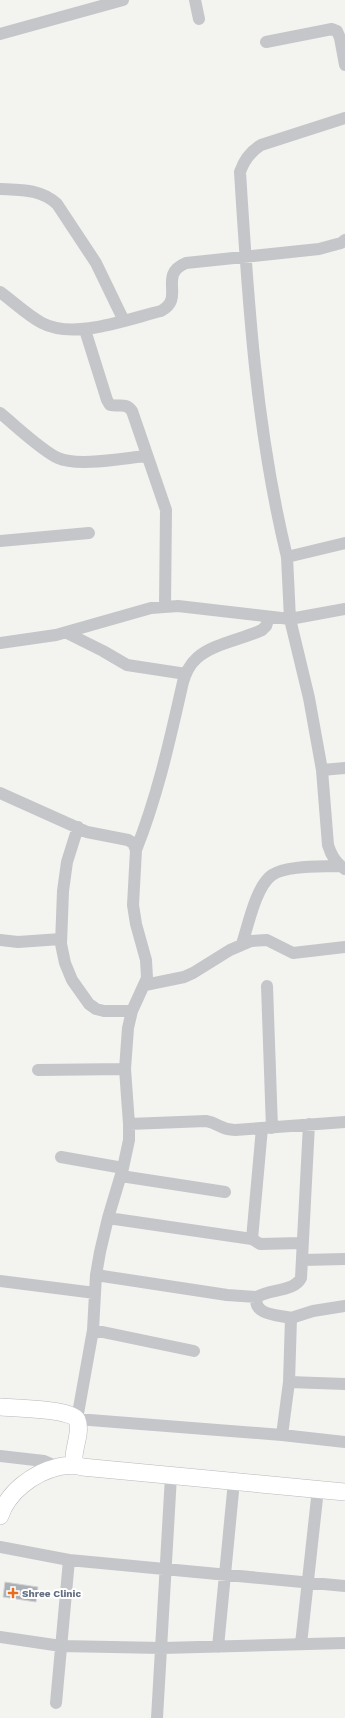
<svg xmlns="http://www.w3.org/2000/svg" width="345" height="1718" viewBox="0 0 345 1718" font-family="'Work Sans',sans-serif">
	<rect width="100%" height="100%" fill="#f3f4ef"/>
	<!-- building -->
	<path fill="#acb1b8" stroke="#d5d5d3" d="M5,1582l33,5 -2,15 -33,-5z"/>
	<g fill="none" stroke-linecap="round" stroke-linejoin="round">
		<defs>
			<path id="secondary" d="M0,1407c13,1 73,2 77,13 5,12 -4,28 -3,40l3,5 5,2 263,25
				M0,1516c8,-24 33,-43 58,-49 6,-2 13,-1 19,-2"/>
		</defs>
		<!-- secondary casing -->
		<use href="#secondary" stroke="#b6b9be" stroke-width="18"/>
		<!-- street -->
		<path stroke="#c4c6ca" stroke-width="12" d="M195,0l4,19
			M0,34l123,-34
			M266,42l66,-13 5,2 3,7 5,27
			M0,189c21,1 41,0 57,15l39,59 28,58
			M0,292c14,10 27,23 42,31 32,17 86,-4 119,-12 25,-13 -4,-36 25,-48l133,-14 22,-6 4,-3
			M85,330l22,70 3,5c9,2 16,-3 22,6l34,99 -1,96
			M0,413c15,12 42,38 58,45 20,9 66,0 88,-2
			M0,541l89,-8
			M345,543l-58,14 3,62 19,79 13,72 6,75c3,10 7,18 17,24
			M287,557c-31,-127 -39,-256 -47,-385 4,-12 10,-20 21,-27l84,-27
			M67,633l36,18 24,14 59,9
			M0,643l56,-8 95,-27 27,-2 112,13 55,-10
			M322,770l23,-2
			M0,793l87,39 41,8 5,3 3,7 -3,55 3,19 10,36 1,18 -15,33 -4,17 -3,41 4,55v16l-6,28 -15,50 -8,34 -4,23 -3,55 -16,89 205,16 63,7
			M78,827l-11,35 -4,29 -2,53 4,19 7,17 17,24 7,5 8,2h28
			M136,850c22,-55 34,-111 47,-168 3,-9 6,-17 14,-24 15,-14 46,-19 65,-28l4,-4 3,-9
			M0,940l18,2 43,-3
			M242,944c6,-18 14,-58 30,-69 15,-10 49,-8 67,-9
			M145,985l39,-8 9,-4 37,-23 21,-9 16,-1 26,13 52,-6
			M267,986l5,142
			M38,1070l87,-1
			M129,1124l77,-3c13,2 14,9 29,9l110,-8
			M61,1157l62,11
			M121,1176l104,16
			M108,1218l144,21 8,5 42,-1
			M252,1239l10,-111
			M303,1260l42,-1
			M96,1275l131,20 30,2
			M0,1281l95,12
			M291,1318l22,-7 32,-5
			M93,1330l101,21
			M289,1382l56,2
			M282,1435l7,-53 2,-64c-13,-3 -39,-3 -34,-21 13,-8 37,-5 44,-19l8,-154
			M0,1456l44,5 14,6
			M0,1547l69,13 276,26
			M0,1637l61,9 101,2 183,-5
			M301,1644l17,-155
			M218,1647l16,-166
			M56,1703l13,-143
			M157,1718l14,-242"/>
		<!-- secondary -->
		<use href="#secondary" stroke="#fff" stroke-width="17"/>
	</g>
	<!-- markers -->
	<path fill="#e96d1b" stroke="#fff" stroke-width="1.5" d="M11 1587h4v4h4v4h-4v4h-4v-4h-4v-4h4z"/>
	<g text-anchor="middle" dominant-baseline="central" stroke-width="4" stroke-linejoin="round" paint-order="stroke">
		<!-- poi labels -->
		<g font-size="10" font-weight="bold" fill="#626e82" stroke="#fff" text-anchor="start">
			<text x="22" y="1593">Shree Clinic</text>
		</g>
	</g>
</svg>
